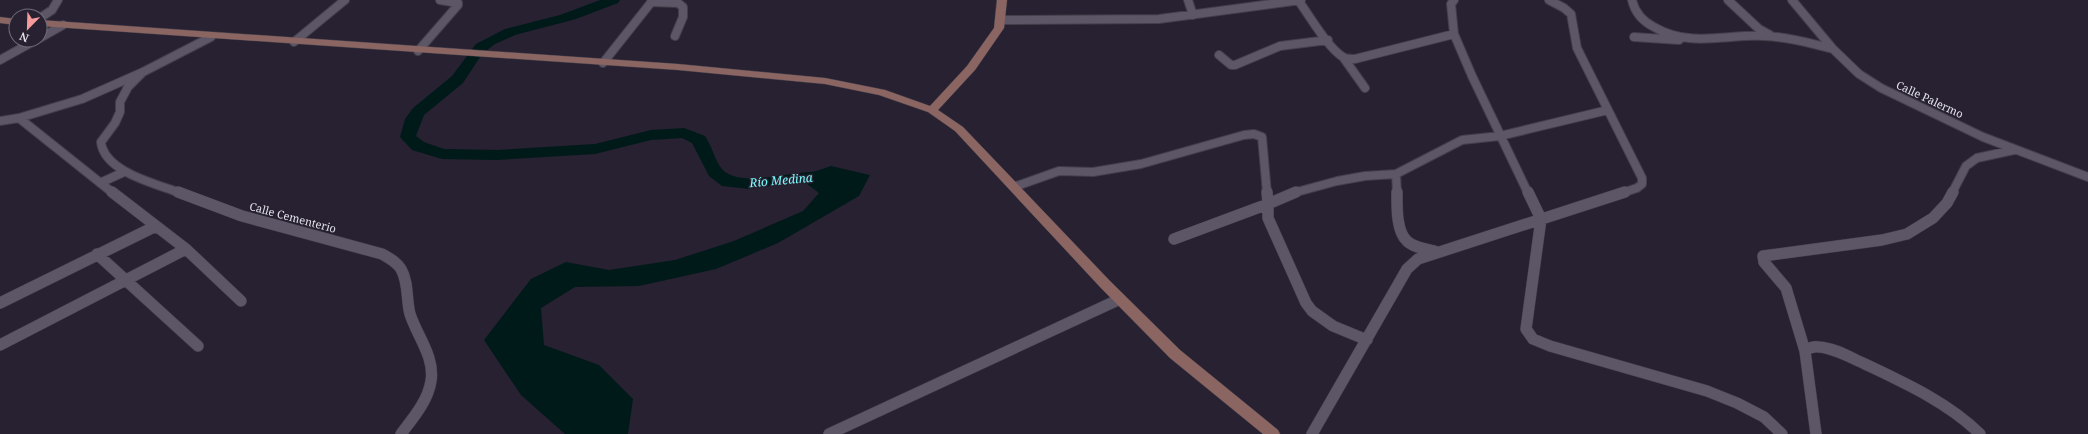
<svg xmlns="http://www.w3.org/2000/svg" width="2088" height="434" viewBox="0 0 2088 434" font-family="'Noto Serif',serif">
	<rect width="100%" height="100%" fill="#272131"/>
	<!-- water -->
	<path fill="#001a1a" d="M831,166l39,9 -11,21 -81,47 -62,26 -77,17 -64,1 -34,21 3,37 55,20 34,34 -5,35h-63l-44,-39 -37,-55 47,-61 35,-17 43,8 66,-10 59,-19 69,-30 16,-18 -21,-16z"/>
	<g fill="none" stroke-linecap="round" stroke-linejoin="round">
		<!-- river -->
		<path fill="#001a1a" fill-rule="evenodd" d="M600,0h20l-2,3 -42,16 -61,16 -20,9 -13,10 -19,29 -39,32 -8,21 8,6 20,7 53,1 98,-6 56,-14 33,-2 21,8c7,10 10,25 17,33 20,22 78,-3 106,4l3,4 -3,4 -30,1 -49,7 -27,-3 -13,-10 -17,-33 -10,-5 -31,2 -56,14 -98,6 -55,-1 -30,-9 -12,-13 5,-18 8,-11 39,-32 24,-32 29,-15 55,-14z"/>
		<defs>
			<path id="street-far1" d="M1188,0l5,15
				M1298,0c11,15 30,48 45,57 3,2 8,2 12,2l99,-25
				M1454,0l-3,4 3,30 18,42 56,117
				M1549,0l15,8 7,6 6,34 65,130v6l-5,4 -15,5
				M1632,0c3,13 10,21 22,27 36,21 72,7 110,9 24,1 46,7 69,13
				M1728,0l31,29 11,6
				M1792,0l41,49 26,25 22,14 102,49 105,40
				M651,2l27,1 5,4v10l-8,19
				M40,18l12,-8 6,-10
				M1001,20l158,-1 142,-19
				M1634,37l45,3
				M40,38l23,-13
				M294,42l51,-42
				M418,51l40,-46v-2l-18,-3
				M1219,55l12,10h4l45,-19 48,-6
				M1343,57l22,31
				M0,60l36,-20
				M603,63l50,-63
				M143,72l-15,15 -8,15v10l-5,11 -14,19c3,30 56,42 79,51
				M19,118l63,-19 61,-27 68,-35
				M0,121l19,-3 94,75
				M1396,174l1,19
				M100,183l24,-11
				M1014,187l45,-16 34,1 48,-8 103,-29 10,-1 8,3 5,56
				M1293,193l44,-12 28,-5 31,-2 66,-34 38,-4 108,-26
				M1952,193l14,-27 11,-8 37,-8"/>
			<path id="street" d="M112,192l74,57 55,52
				M178,192l64,24 140,38c7,4 15,8 19,15 8,14 5,31 9,45 7,22 25,43 21,67 -3,20 -18,37 -30,53
				M1296,192l-28,12v14l38,85 6,8 21,15 34,14
				M1397,192c0,14 -1,39 10,49 7,7 21,8 30,11
				M1528,192l13,27 -15,110 7,10 17,7 157,45 30,12 27,14 18,17
				M1174,239l94,-35 -1,-12
				M97,254l101,92
				M0,303l156,-77
				M0,345l186,-96
				M1805,351l-19,-63 -22,-26 -1,-6 119,-16 25,-6 26,-16 14,-15 6,-11
				M829,434l291,-135
				M1312,434l95,-165 11,-10 207,-67
				M1816,434l-11,-83c4,-3 9,-5 14,-4 16,1 32,11 46,17 40,19 84,39 115,70"/>
			<path id="secondary" d="M997,0h10l-3,28 -29,42 -37,40 25,17 147,154 70,69 98,80 2,4h-17l-93,-76 -70,-71 -145,-156 -27,-19 -49,-17 -54,-11 -147,-14 -638,-44v-6l638,44 147,14 60,12 45,16 37,-40 27,-38z
				M0,17l16,2v6l-16,-2z"/>
		</defs>
		<!-- street-far1 casing -->
		<use href="#street-far1" stroke="#433e4a" stroke-width="10"/>
		<!-- street casing -->
		<use href="#street" stroke="#433e4a" stroke-width="12"/>
		<!-- secondary casing -->
		<use href="#secondary" stroke="#433e4a" stroke-width="1"/>
		<!-- street-far1 -->
		<use href="#street-far1" stroke="#5c5667" stroke-width="8"/>
		<!-- street -->
		<use href="#street" stroke="#5c5667" stroke-width="11"/>
		<!-- secondary -->
		<use href="#secondary" fill="#8a6562" fill-rule="evenodd"/>
	</g>
	<g text-anchor="middle" dominant-baseline="central" stroke-width="3" stroke-linejoin="round" paint-order="stroke">
		<!-- street labels -->
		<g font-size="11" fill="#e3e0ea" stroke="#272131">
			<text transform="translate(1930 99) rotate(25)">Calle Palermo</text>
			<text transform="translate(293 217) rotate(15)">Calle Cementerio</text>
		</g>
		<!-- water labels -->
		<g font-size="12" font-style="italic" fill="#7bfcfc" stroke="#272131">
			<text transform="translate(781 180) rotate(-5)">Río Medina</text>
		</g>
	</g>
	<!-- north arrow -->
	<g transform="translate(28 28) rotate(203)"><circle r="19" fill="#272131" stroke="#726d7b"/>
	<path d="M0-3L7 15L0 10L-7 15Z" fill="#f59b9c"/>
	<text y="-6" font-size="11" font-weight="bold" text-anchor="middle" fill="#e3e0ea">N</text>
	</g>
</svg>
